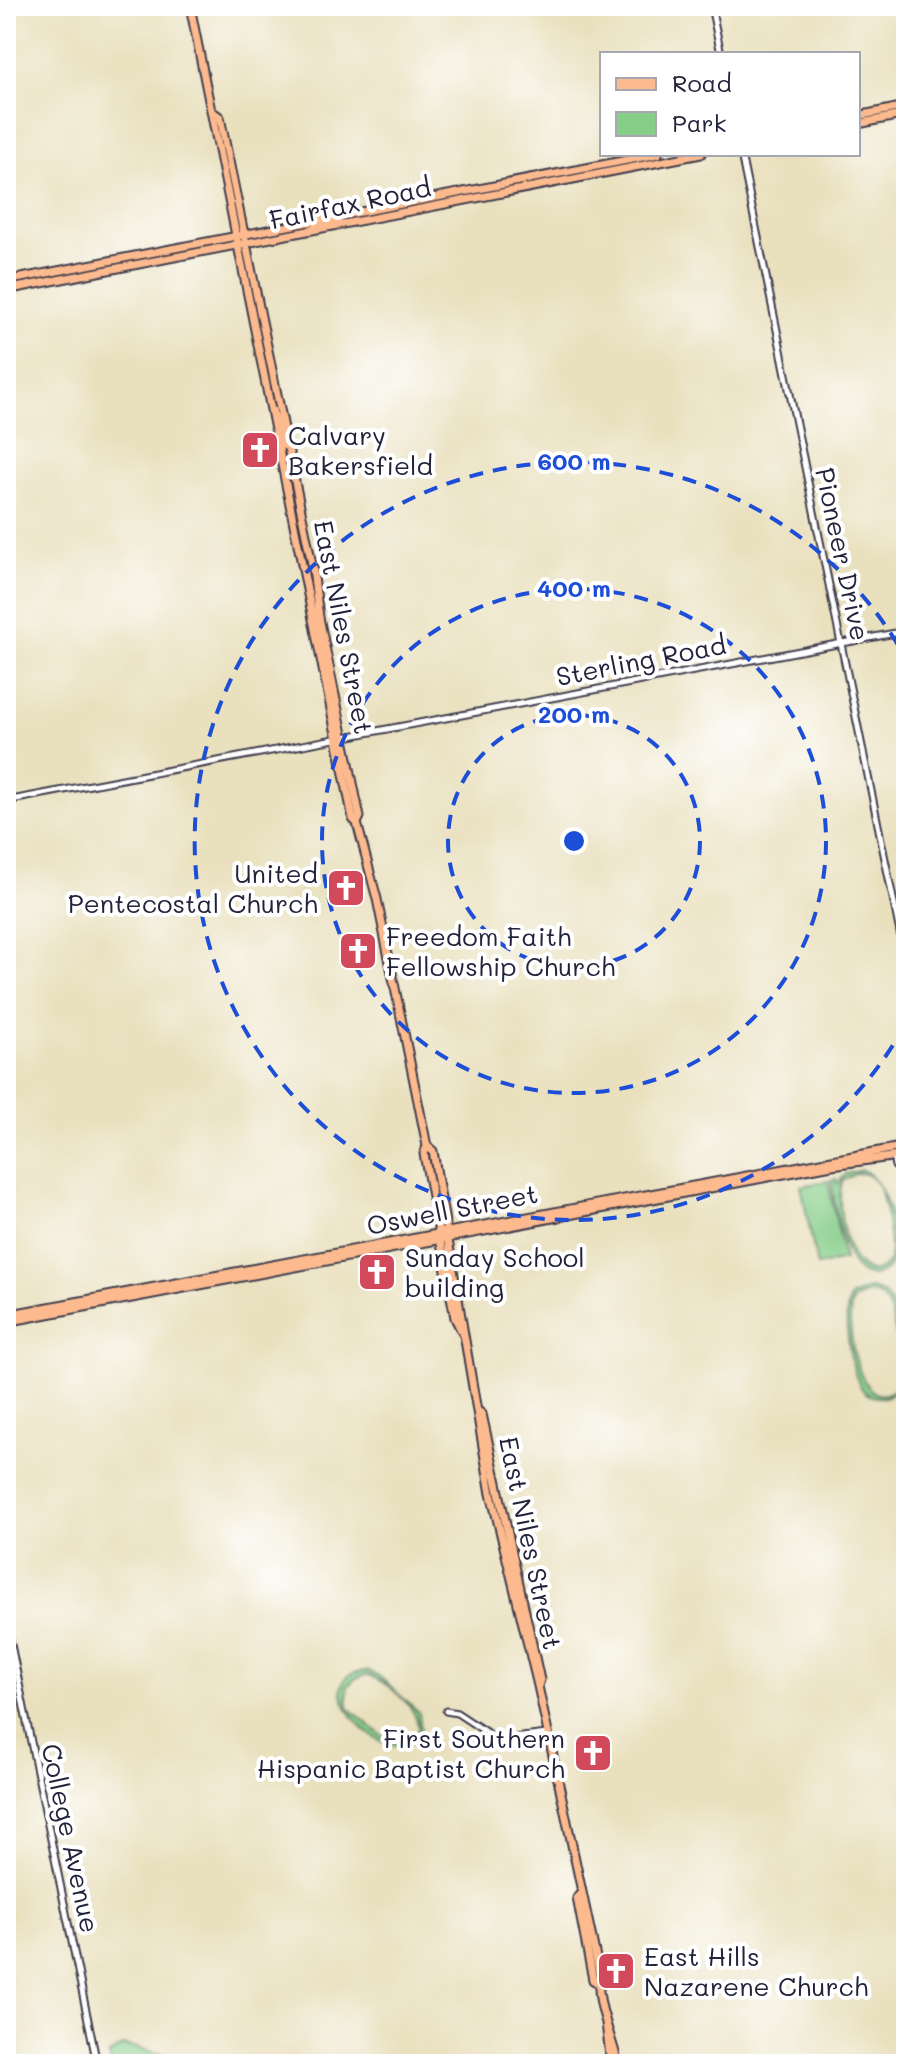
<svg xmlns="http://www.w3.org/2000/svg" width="912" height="2070" viewBox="0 0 912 2070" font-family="Mali,sans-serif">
	<rect width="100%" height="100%" fill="#fff"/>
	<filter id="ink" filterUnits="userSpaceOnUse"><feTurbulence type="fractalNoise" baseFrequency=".0125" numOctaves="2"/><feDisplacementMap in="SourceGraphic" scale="16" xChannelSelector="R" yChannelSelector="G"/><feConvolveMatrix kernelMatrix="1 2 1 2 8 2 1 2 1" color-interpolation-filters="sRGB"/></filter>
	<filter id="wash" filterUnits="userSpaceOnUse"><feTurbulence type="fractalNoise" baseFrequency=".006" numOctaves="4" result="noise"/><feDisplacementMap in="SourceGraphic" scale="32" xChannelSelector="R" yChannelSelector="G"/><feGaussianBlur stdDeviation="1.8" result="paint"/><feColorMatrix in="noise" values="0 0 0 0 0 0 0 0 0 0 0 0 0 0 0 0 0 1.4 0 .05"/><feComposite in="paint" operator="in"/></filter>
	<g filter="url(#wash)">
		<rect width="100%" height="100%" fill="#e9e0bd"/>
		<!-- green -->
		<path fill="#87ce89" stroke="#547862" stroke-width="2" fill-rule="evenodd" d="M861,1170c25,4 41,77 28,97 -45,39 -53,-62 -58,-87l5,-1 1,5 9,-10zM857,1173c7,0 13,1 18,7 9,11 19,70 13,83 -39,37 -55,-62 -45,-82z
			M828,1181l16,79 -27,6 -16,-80z
			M868,1289c9,1 16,3 21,11 9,14 18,72 12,87l-15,10c-9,1 -17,0 -23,-7 -12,-14 -22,-78 -12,-93zM867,1293c7,0 12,1 17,7 10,10 20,73 14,86 -38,39 -55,-66 -45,-85z
			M368,1671l11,5 40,37 2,17 -12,15c-37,14 -105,-73 -41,-74zM366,1675c19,4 53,33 52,54l-10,13h-19l-41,-35 -1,-21 9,-8z
			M123,2045l49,11 8,8h-69l-2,-9z"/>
	</g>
	<g filter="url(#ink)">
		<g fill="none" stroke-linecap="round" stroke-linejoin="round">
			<defs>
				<path id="minor" d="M711,6l10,48
					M741,154l165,808
					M6,801l900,-170
					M893,1156l2,10 11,11
					M6,1620l91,444
					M446,1711l11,2 41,27 49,-6"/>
				<path id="major" d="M190,6l163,813 4,4 20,76 50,247 6,5 58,343 47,192 62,290c-6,22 13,64 18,88
					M213,112l7,5 93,452 6,48 41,200 -3,6
					M858,116l48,-10
					M858,124l48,-10
					M310,230l27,-11
					M6,281l652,-127
					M6,290l695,-136
					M272,410l13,36
					M427,1146l-3,8 31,164 8,16
					M6,1315l900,-169
					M6,1322l826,-157 74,-10
					M478,1411l4,3 58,266 -2,6
					M580,1894l-3,4 16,82 5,3
					M606,2023l5,41"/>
			</defs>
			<!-- minor casing -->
			<use href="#minor" stroke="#403e4e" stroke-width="9"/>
			<!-- major casing -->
			<use href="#major" stroke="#403e4e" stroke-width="11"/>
			<!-- minor -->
			<use href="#minor" stroke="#fff" stroke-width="5"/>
			<!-- major -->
			<use href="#major" stroke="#fcba8e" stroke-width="7"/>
		</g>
	</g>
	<!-- distance rings -->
	<g fill="none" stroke="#1d4ed8" stroke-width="4" stroke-dasharray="14 10">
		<circle cx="574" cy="841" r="126"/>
		<circle cx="574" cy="841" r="252"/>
		<path d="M905 1025A379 379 0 1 1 905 657"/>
	</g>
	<!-- icons -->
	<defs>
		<symbol id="church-square" viewBox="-11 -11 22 22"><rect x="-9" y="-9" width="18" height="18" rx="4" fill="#d1495b" stroke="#fff"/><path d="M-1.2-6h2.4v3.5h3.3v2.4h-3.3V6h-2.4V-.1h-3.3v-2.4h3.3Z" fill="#fff"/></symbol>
	</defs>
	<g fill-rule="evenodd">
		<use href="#church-square" x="238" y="428" width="44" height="44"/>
		<use href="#church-square" x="324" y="866" width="44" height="44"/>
		<use href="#church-square" x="336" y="929" width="44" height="44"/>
		<use href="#church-square" x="355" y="1250" width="44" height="44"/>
		<use href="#church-square" x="571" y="1731" width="44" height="44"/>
		<use href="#church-square" x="594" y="1949" width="44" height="44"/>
	</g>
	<g text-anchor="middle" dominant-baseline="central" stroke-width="8" stroke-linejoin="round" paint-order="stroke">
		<!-- street labels -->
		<g font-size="26" fill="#22223b" stroke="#fff">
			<text transform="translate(350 203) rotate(-12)">Fairfax Road</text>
			<text transform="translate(843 554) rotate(78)">Pioneer Drive</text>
			<text transform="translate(344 627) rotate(79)">East Niles Street</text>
			<text transform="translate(641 660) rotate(-11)">Sterling Road</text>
			<text transform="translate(452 1209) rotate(-11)">Oswell Street</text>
			<text transform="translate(531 1543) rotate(78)">East Niles Street</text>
			<text transform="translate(71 1838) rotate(78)">College Avenue</text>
		</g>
		<!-- poi labels -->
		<g font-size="26" fill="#22223b" stroke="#fff" text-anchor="start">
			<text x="288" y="435">Calvary<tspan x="288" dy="30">Bakersfield</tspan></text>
			<text x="318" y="873" text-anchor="end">United<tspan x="318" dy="30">Pentecostal Church</tspan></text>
			<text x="386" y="936">Freedom Faith<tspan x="386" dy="30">Fellowship Church</tspan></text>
			<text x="405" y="1257">Sunday School<tspan x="405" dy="30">building</tspan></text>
			<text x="565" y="1738" text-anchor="end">First Southern<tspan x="565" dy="30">Hispanic Baptist Church</tspan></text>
			<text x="644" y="1956">East Hills<tspan x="644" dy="30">Nazarene Church</tspan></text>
		</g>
	</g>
	<circle cx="574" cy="841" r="12" fill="#1d4ed8" stroke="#fff" stroke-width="4"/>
	<g font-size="24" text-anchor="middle" font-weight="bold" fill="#1d4ed8" stroke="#fff" stroke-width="8" stroke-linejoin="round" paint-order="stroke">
		<text x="574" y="470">600 m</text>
		<text x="574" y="597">400 m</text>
		<text x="574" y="723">200 m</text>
	</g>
	<!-- margin -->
	<rect width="912" height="2070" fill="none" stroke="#fff" stroke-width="32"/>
	<!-- legend -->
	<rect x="600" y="52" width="260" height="104" fill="#ffffff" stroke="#a7a7b1" stroke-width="2"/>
	<rect x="616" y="78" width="40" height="12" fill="#fcba8e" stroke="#a7a7b1" stroke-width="2"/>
	<text x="672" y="92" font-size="24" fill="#22223b">Road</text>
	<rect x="616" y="112" width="40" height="24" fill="#87ce89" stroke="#a7a7b1" stroke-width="2"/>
	<text x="672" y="132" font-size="24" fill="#22223b">Park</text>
</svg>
